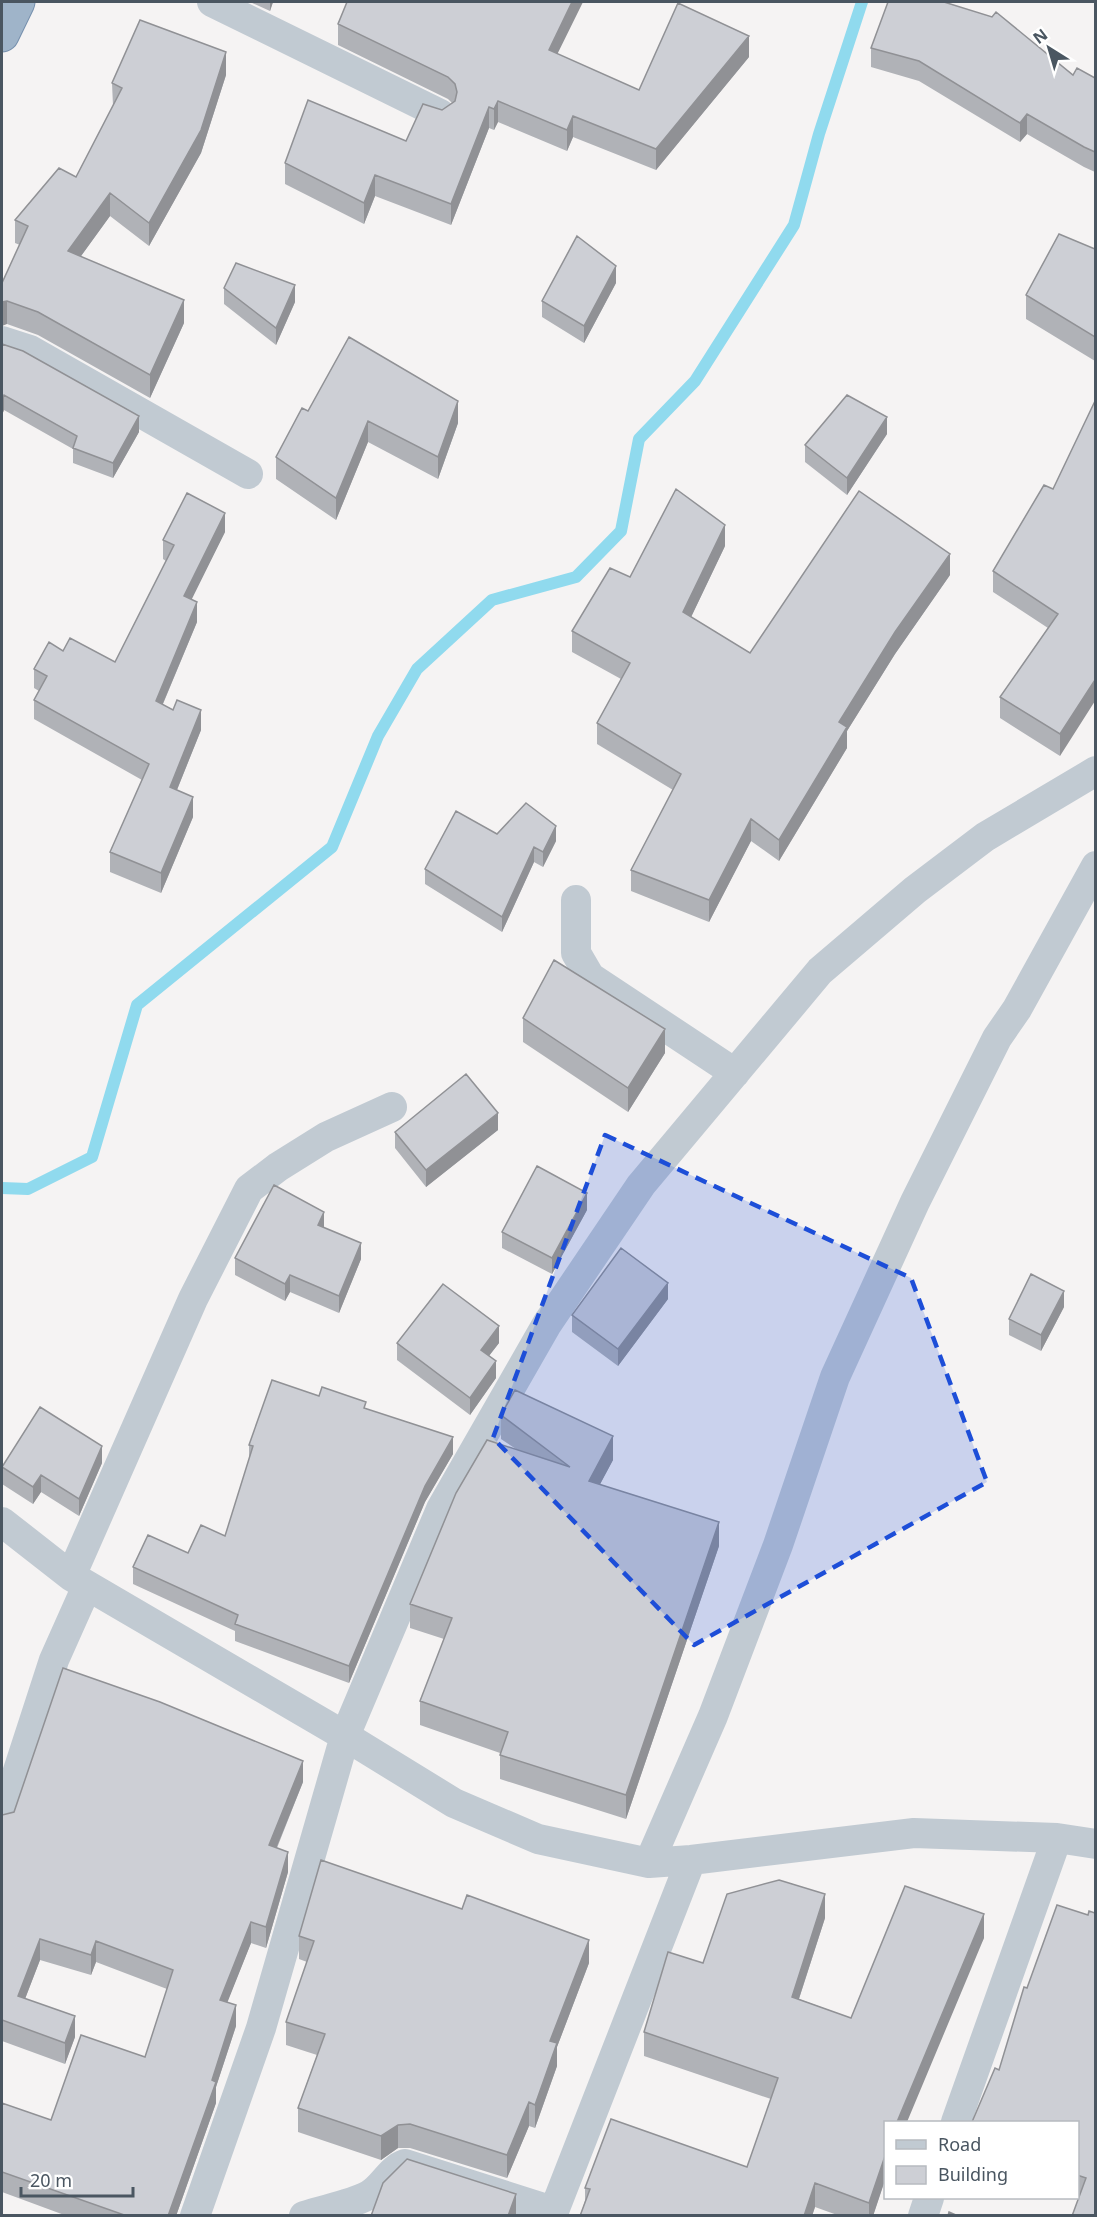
<svg xmlns="http://www.w3.org/2000/svg" width="1097" height="2217" viewBox="0 0 1097 2217" font-family="'Noto Sans',sans-serif">
	<rect width="100%" height="100%" fill="#f5f3f3"/>
	<g fill="none" stroke-linecap="round" stroke-linejoin="round">
		<!-- stream -->
		<path stroke="#90daee" stroke-width="12" d="M2,1188l26,1 64,-32 45,-152 195,-158 46,-111 39,-67 75,-69 84,-23 45,-46 18,-92 56,-58 99,-156 25,-91 43,-132"/>
		<defs>
			<path id="trunk" d="M2,35l16,-33"/>
		</defs>
		<!-- trunk casing -->
		<use href="#trunk" stroke="#7690ad" stroke-width="35"/>
		<!-- minor -->
		<path stroke="#c1cad2" stroke-width="30" d="M212,2l228,112
			M2,341l28,9 218,124
			M576,900v53l14,24 145,96
			M2,1522l69,54 274,160 109,67 84,36 111,24 42,-3 223,-27 143,5 39,6
			M71,1576l122,-277 56,-110 29,-22 48,-30 66,-30
			M2,1820l52,-160 33,-74
			M649,1863l64,-147 65,-171 57,-168 80,-175 82,-164 20,-29 79,-143
			M956,2122l101,-284
			M195,2216l66,-188 84,-292 96,-227 106,-185 94,-139 179,-214 95,-81 70,-53 111,-66
			M304,2216c21,-7 46,-11 65,-21 14,-8 21,-26 36,-31l148,47
			M552,2216l139,-356
			M923,2216l6,-18"/>
		<!-- trunk -->
		<use href="#trunk" stroke="#9fb4c9" stroke-width="33"/>
	</g>
	<!-- wall -->
	<path fill="#b0b2b7" d="M250,2h23l-3,9z
		M338,24l219,30 82,36 110,-33 -93,113 -83,-33 -6,14 -69,-29 -4,8 -5,-2 -38,97 -76,-29 -11,28 -79,-40v-21l121,-22 36,-31 10,-7 -4,-4 -110,-54z
		M871,48l224,30v94l-11,-5 -57,-33 -7,8 -101,-61 -48,-14z
		M226,75l-25,78 -52,93 -39,-30 -29,40 103,67 -34,75 -112,-63 -31,-11 -5,-41 18,-38 -5,-2v-23l61,-43 37,-71 -1,-23z
		M1095,249v112l-69,-42v-24z
		M616,283l-32,60 -42,-26v-16z
		M224,288l71,14 -19,43 -52,-41z
		M2,344l137,88 -26,46 -40,-15v-14l-69,-39 -2,5z
		M1095,401l-35,355 -60,-38v-21l48,-69 -55,-36v-21l60,-82z
		M308,411l150,12 -20,56 -70,-37 -32,78 -60,-41v-22z
		M887,434l-40,61 -42,-33v-17z
		M225,532l-34,67 6,23 -34,82 38,26 -24,60 16,27 -32,76 -51,-21v-20l32,-72 -108,-61v-19l5,-9 -5,-3v-19l29,-18 52,11 51,-101 -3,-2v-19z
		M725,546l-34,71 59,36 200,-78 -55,79 -48,77v17l-68,113 -28,-20 -42,81 -78,-31v-21l42,-80 -76,-46v-21l24,-44 -49,-27v-21l58,-54z
		M497,834l59,7 -13,26 -9,-5 -32,70 -77,-48v-15z
		M523,1018l142,35 -37,59 -105,-70z
		M498,1130l-72,57 -31,-39v-16z
		M587,1210l-35,64 -50,-26v-16z
		M324,1228l37,31 -22,54 -49,-21 -5,9 -50,-26v-17z
		M668,1299l-50,67 -46,-34v-17z
		M1064,1307l-23,44 -32,-16v-16z
		M397,1343h102l-10,13 7,22 -26,37 -73,-55z
		M319,1396l47,13 87,45 -28,48 -76,181 -114,-42v-10l-102,-47v-17l55,-14 37,-17 24,-75v-16z
		M501,1415l112,45 -13,24 119,62 -93,273 -126,-40v-26l-80,-28v-24l24,-62 -34,-11v-24l106,-155 -15,-10z
		M102,1463l-23,53 -38,-24 -8,12 -31,-20v-17z
		M303,1782l-26,66 11,24 -22,76 -15,-5 -24,59 9,24 -20,61v16l-40,113h-109l-65,-24v-89l49,17 94,-63 22,-68 -71,-27 -5,13 -51,-15 -15,39 50,38 -10,27 -63,-23v-226z
		M1088,1915l7,301 -18,-19v-75l-78,-52 28,-82z
		M825,1918l-26,81 52,19 133,-80 -99,184v58l-12,36h-33l-25,-9 -3,9h-232l5,-15v-13l162,-21 24,-68 -127,-43v-24l59,-69z
		M299,1936l290,27 -32,84v19l-22,62 -6,-2 -22,52 -97,-30h-12l-17,12 -83,-28v-24l19,-53 -31,-10v-23l21,-60 -8,-3z"/>
	<!-- shaded-wall -->
	<path fill="#909195" d="M270,2h3l-3,9z
		M572,2h11l-34,69v-21z
		M749,36v21l-93,113v-21z
		M226,52v23l-25,78 -52,93v-23z
		M498,101v21l-4,8v-21z
		M489,107v21l-38,97v-21z
		M1027,114v20l-7,8v-19z
		M573,116v21l-6,14v-21z
		M375,175v21l-11,28v-21z
		M110,193v23l-42,58v-23z
		M616,266v17l-32,60v-17z
		M295,285v17l-19,43v-17z
		M184,300v23l-34,75v-23z
		M7,301v23l-5,2v-24z
		M4,395v15l-2,5v-15z
		M458,401v22l-20,56v-22z
		M139,416v16l-26,46v-15z
		M887,417v17l-40,61v-17z
		M368,421v21l-32,78v-22z
		M225,513v19l-41,83v-19z
		M725,525v21l-42,88v-22z
		M950,554v21l-55,79 -48,77v17l-68,113v-21l60,-118 56,-90z
		M197,602v20l-41,98v-19z
		M1095,680v21l-35,55v-22z
		M201,710v20l-31,77v-20z
		M193,797v20l-32,76v-20z
		M751,819v22l-42,81v-22z
		M556,826v15l-13,26v-15z
		M534,847v15l-32,70v-15z
		M665,1029v24l-37,59v-24z
		M498,1113v17l-72,57v-17z
		M587,1193v17l-35,64v-16z
		M324,1212v17l-6,-4z
		M361,1243v16l-22,54v-17z
		M290,1275v17l-5,9v-17z
		M668,1283v16l-50,67v-17z
		M1064,1291v16l-23,44v-16z
		M499,1326v17l-18,23v-16z
		M496,1361v17l-26,37v-17z
		M613,1436v24l-24,45v-24z
		M453,1437v17l-28,48 -76,181v-17l76,-180z
		M102,1446v17l-23,53v-17z
		M41,1475v17l-8,12v-17z
		M719,1522v24l-93,273v-24z
		M303,1761v21l-34,84v-21z
		M288,1852v20l-22,76v-21z
		M825,1894v24l-33,102v-23z
		M984,1914v24l-77,184h-10z
		M251,1922v21l-31,78v-21z
		M40,1939v21l-22,57v-21z
		M589,1940v23l-32,84v19l-22,62v-23l15,-64z
		M96,1941v21l-5,13v-20z
		M236,2005v21l-20,61v16l-40,113h-8z
		M75,2016v21l-10,27v-21z
		M529,2102v24l-22,52v-23z
		M398,2125v23l-17,12v-24z
		M885,2156v24l-12,36h-4v-13z
		M815,2183v24l-3,9h-8z
		M516,2194v22h-8z"/>
	<!-- building -->
	<path fill="#cdcfd5" stroke="#909195" stroke-width="1.5" d="M347,2h225l-23,48 90,40 39,-87 71,33 -93,113 -83,-33 -6,14 -69,-29 -4,8 -5,-2 -38,97 -76,-29 -11,28 -79,-40 23,-63 98,41 17,-37 19,6 13,-9 2,-9 -2,-8 -7,-7 -110,-53z
		M888,2h56l48,15 4,-5 77,63 4,-7 18,10v74l-11,-5 -57,-33 -7,9 -101,-62 -48,-13z
		M140,20l86,32 -25,78 -52,93 -39,-30 -42,58 116,49 -34,75 -112,-63 -31,-11 -5,1v-19l26,-57 -13,-6 44,-52 17,9 46,-89 -10,-5z
		M1059,234l36,15v88l-69,-42z
		M577,236l39,30 -32,60 -42,-25z
		M236,263l59,22 -19,43 -52,-40z
		M349,337l109,64 -20,56 -70,-36 -32,77 -60,-41 26,-49 6,3z
		M2,344l21,7 116,65 -26,47 -40,-15 4,-12 -73,-41 -2,5z
		M847,395l40,22 -40,61 -42,-33z
		M1095,401v279l-35,54 -60,-37 58,-83 -65,-43 51,-86 9,4z
		M676,489l49,36 -42,87 67,41 109,-162 91,63 -55,78 -56,90 8,5 -68,113 -28,-21 -42,81 -78,-30 50,-96 -84,-51 33,-60 -58,-32 38,-63 20,9z
		M187,493l38,20 -41,83 13,6 -41,99 17,9 4,-10 24,10 -31,77 23,10 -32,76 -51,-21 39,-88 -115,-64 13,-24 -13,-7 15,-27 14,9 7,-13 45,24 59,-117 -11,-5z
		M526,803l30,23 -13,26 -9,-5 -32,70 -77,-48 31,-58 41,23z
		M554,960l111,69 -37,59 -105,-70z
		M466,1074l32,39 -72,57 -31,-38z
		M537,1166l50,27 -35,65 -50,-26z
		M274,1185l50,27 -6,13 43,18 -22,53 -49,-21 -5,9 -50,-26z
		M621,1248l47,35 -50,66 -46,-34z
		M1031,1274l33,17 -23,44 -32,-16z
		M443,1284l56,42 -18,24 15,11 -26,37 -73,-55z
		M272,1380l47,16 3,-9 44,15 -2,6 89,29 -28,49 -76,180 -114,-42 3,-9 -105,-48 15,-32 40,18 13,-28 24,11 28,-90 -4,-1z
		M515,1390l98,46 -24,45 130,41 -93,273 -126,-40 8,-23 -88,-31 32,-83 -42,-14 46,-111 31,-53 83,27 -69,-52z
		M40,1407l62,39 -23,53 -38,-24 -8,12 -31,-20z
		M63,1668l97,34 143,59 -34,84 19,7 -22,75 -15,-5 -31,78 16,5 -24,75 4,2 -48,134h-41l-125,-44v-69l49,17 30,-85 64,22 28,-87 -77,-29 -5,14 -51,-16 -22,57 57,20 -10,27 -63,-23v-205l12,-3z
		M321,1860l141,49 5,-14 122,45 -39,101 7,2 -22,62 -6,-3 -22,53 -97,-31 -12,1 -17,11 -83,-28 27,-74 -39,-12 28,-81 -15,-5z
		M779,1880l46,14 -33,103 59,21 54,-132 79,28 -87,208h-12v34l-16,47 -54,-20 -11,33h-224l10,-27 -5,-1 26,-69 136,48 31,-89 -134,-46 24,-80 35,11 24,-69z
		M1057,1905l31,10 1,-4 6,2v303h-23l14,-38 -9,-3v-53h-105l23,-54 4,2 25,-83 3,1z
		M407,2159l109,35 -8,22h-137l12,-33z
		M949,2212l9,4h-10z"/>
	<!-- marked area -->
	<path fill="#1d4ed8" fill-opacity="0.2" stroke="#1d4ed8" stroke-width="4.5" stroke-dasharray="12 8" stroke-linejoin="round" d="M605,1135l306,143 76,204 -293,163 -201,-207z"/>
	<!-- border -->
	<rect width="1097" height="2217" fill="none" stroke="#4a5661" stroke-width="6"/>
	<!-- legend -->
	<rect x="884" y="2121" width="195" height="78" fill="#ffffff" stroke="#b7bbc0" stroke-width="1.5"/>
	<rect x="896" y="2140" width="30" height="9" fill="#c1cad2" stroke="#b7bbc0" stroke-width="1.5"/>
	<text x="938" y="2151" font-size="18" fill="#4a5661">Road</text>
	<rect x="896" y="2166" width="30" height="18" fill="#cdcfd5" stroke="#b7bbc0" stroke-width="1.5"/>
	<text x="938" y="2181" font-size="18" fill="#4a5661">Building</text>
	<!-- north arrow -->
	<g transform="translate(1049 48) rotate(323)" stroke="#ffffff" stroke-width="4.5" paint-order="stroke">
	<path d="M0-4.5L10 22L0 15L-10 22Z" fill="#4a5661"/>
	<text y="-9" font-size="16" font-weight="bold" text-anchor="middle" fill="#4a5661">N</text>
	</g>
	<!-- scale -->
	<path d="M21 2187v9h112v-9" fill="none" stroke="#4a5661" stroke-width="3"/>
	<text x="30" y="2187" font-size="18" fill="#4a5661" stroke="#ffffff" stroke-width="4.5" paint-order="stroke">20 m</text>
</svg>
